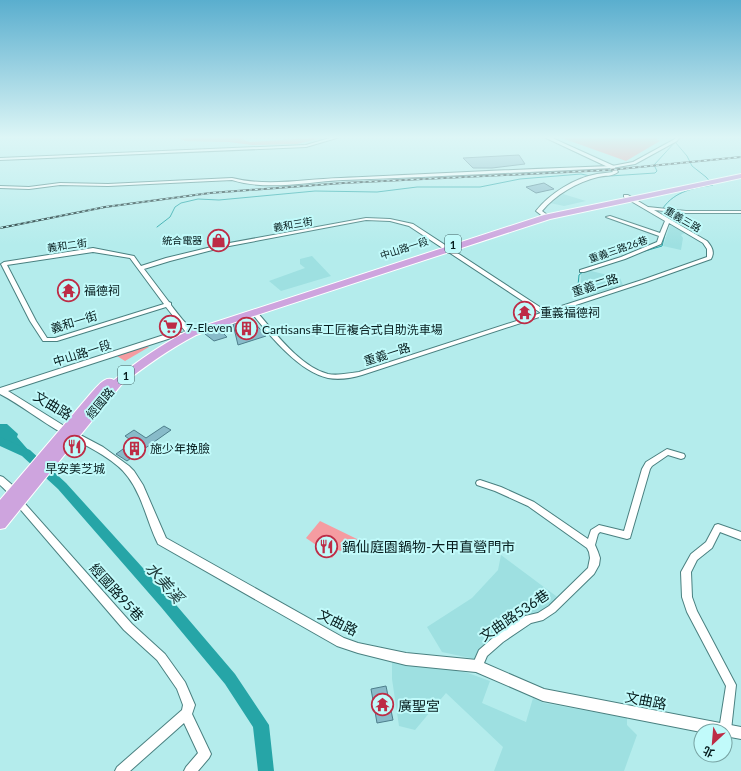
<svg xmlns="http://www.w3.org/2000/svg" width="741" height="771" viewBox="0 0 741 771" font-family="Lato,'Noto Sans TC',sans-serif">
	<rect width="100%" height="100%" fill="#b4ecec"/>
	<!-- built -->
	<path fill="#9ee0e1" d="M563,194l23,7 -22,5 -14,-3z
		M670,225l15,8 -4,2 2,3 -2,12 -18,-4z
		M312,256l19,20 -50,15 -12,-10 36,-13 -5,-4v-5z
		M587,270l33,8 3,7 -36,11 -4,-4 -2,-10v-8z
		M501,555l59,44 -12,14 -17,4 -52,43 -37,-8 -15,-25 45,-29 26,-28z
		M392,658l76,15 22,8 -8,22 44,19 7,-24 11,5 83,15v7l10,10 -13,36h-130l9,-24 -57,-54 -31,37 -16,-4 -7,-47z"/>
	<!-- green -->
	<path fill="#f59ca1" d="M177,137h58l15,5 76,-5 -29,7 -45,1 -23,-3 -44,-1z
		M559,137h95l6,4 -34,20z
		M147,346l2,1 -24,14 -8,-5z
		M320,521l37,18 -9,15 -10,-4 -6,8 -9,-4 -4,-7 -13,-9z"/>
	<!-- water -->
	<path fill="#26a5a7" d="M0,424h7l11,10 -1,3 13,15v3l-30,-10z"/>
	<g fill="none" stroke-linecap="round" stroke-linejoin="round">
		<!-- stream -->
		<path stroke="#26a5a7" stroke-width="1" d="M595,177l60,-4 2,-2 -3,-6 22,-24
			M668,220l-1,-7 -4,-5c12,-17 31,-20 50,-23l-7,-8 -14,-11 -5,-10 -11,-13
			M157,227l13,-10 5,-10 6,-4 17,-4 21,1 96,-9 62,1 40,-5h63l40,-8 61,-5 9,2
			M645,251l17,-5 3,-12
			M578,286l1,-11 5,-4"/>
		<!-- river -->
		<path fill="#26a5a7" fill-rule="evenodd" d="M0,437l30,13 36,33 105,116 64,75 34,51 5,46h-16l-5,-44 -28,-43 -64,-77 -103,-118 -36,-33 -22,-10z"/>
	</g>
	<!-- building -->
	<path fill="#88bbc9" stroke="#4e7f8c" d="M519,155l6,9 -33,4h-19l-10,-10z
		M544,183l10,6 -18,4 -10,-6z
		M222,236l3,6 -10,3 -4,-8z
		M249,319l5,3 12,14 -28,9 -5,-21z
		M219,329l8,8 -13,4 -9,-7z
		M164,426l7,4 -44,31 -11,-7 17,-12 -8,-6 9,-6 12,8z
		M386,686l7,34 -16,3 -6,-34z"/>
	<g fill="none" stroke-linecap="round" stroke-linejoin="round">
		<defs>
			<path id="minor" d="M333,137h7l-34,10 -306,13v-2l306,-13z
				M676,137h4l-3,4 -42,23 -23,4c-90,4 -179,9 -269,12 -37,2 -75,11 -111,0l-124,6 -48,-1 -31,4 -29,-1v-2l29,1 31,-4 48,1 124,-6c36,9 73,1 109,0 90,-4 181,-9 271,-12l21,-4 42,-23z
				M624,195h4l20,12 38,4h55v2h-55l-32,-3 53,31c5,6 8,11 4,18l-65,23 -284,93c-10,3 -23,5 -34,3 -29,-6 -59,-43 -77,-66l3,-2 2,1c18,20 44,56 72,63 10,2 21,-1 31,-2l182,-59 -132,-87 -19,-5 -24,-1 -142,27 -54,14 -26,8 25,33 2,1v2c8,11 15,19 24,28l-1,1 -2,1 -7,-4 -19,-24 -109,34h-14l-13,-20 -29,-57 3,-2 89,-14 41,8 7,10 25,-8 58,-14 142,-26 24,1 23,5 133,87 96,-31 65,-23v-8l-4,-6 -34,-20 -8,21 -36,15 -41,13h-4v-2l41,-13 36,-15 2,-6 -53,-19 4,-1 50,17 5,-12 -41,-24zM93,252l37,6 34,46 -109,34h-8l-11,-17 -29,-56z
				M667,449l17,5 1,2 -1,2 -3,1 -13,-4 -16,11 -2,3 -20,69 -3,1 -27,-7 -2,2 -3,11 3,7 2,6 -1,7 -5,9 -39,38 -12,8 -12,3 -28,19 -16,14 -6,14 -4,1 -4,-1 -1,-4 7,-16 16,-14 30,-20 13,-3 11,-7 39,-38 2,-10 -1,-6 -2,-4 -59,-42 -33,-15 -18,-6 -1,-2 1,-2 3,-1 21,7 33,15 54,37 3,-9 8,-5 25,6 18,-62 4,-7z
				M17,497l3,1 112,126 33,30 20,28 10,23 -3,9 19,40 -2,4 -11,13h-14l2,-4 12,-14 -14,-30 -54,48h-15l2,-4 65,-57 1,-5 -6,-16 -20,-29 -33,-30 -110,-128 -1,-2 1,-2z
				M718,524l23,8v8l-21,-8 -8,16 -15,12 -6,12 1,25 5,14 39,74 -5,45 -2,4 -4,2v-5h-5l-1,-1 7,-44 -39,-74 -5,-15 -1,-25 10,-18 15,-12 9,-17z"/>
			<path id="tertiary" d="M544,137h6l64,29 4,6c-6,5 -13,3 -20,5 -21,5 -43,18 -56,34l8,6 -5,1 -9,-7c14,-18 39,-33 61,-37 6,-1 11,-1 16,-2l-3,-4z
				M191,332h3l1,2 -1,2 -23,2 -163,53 61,38 34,18 26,19 5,5 9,14 23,53 178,100 14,5 48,10 71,7 67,29 197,38v12l-16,-3v-5l-24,1 -158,-31 -67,-29 -70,-7 -48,-12 -21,-7 -179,-102c-11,-22 -15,-47 -30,-67 -12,-18 -47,-34 -66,-44 -21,-12 -41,-28 -62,-39v-6l167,-54z
				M0,476l3,1 14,12 2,3 -2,3c-7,2 -12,-6 -17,-10z"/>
			<path id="primary" d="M741,174v4l-191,41 -354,116c-27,14 -52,32 -75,50l-116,143 -5,1v-29l92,-108c6,-6 13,-17 22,-12 24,-19 48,-36 74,-49l356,-116z"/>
		</defs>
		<!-- minor casing -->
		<use href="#minor" stroke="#4a8080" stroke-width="2"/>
		<!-- tertiary casing -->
		<use href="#tertiary" stroke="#4a8080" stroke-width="2"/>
		<!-- primary casing -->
		<use href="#primary" stroke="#fff" stroke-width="2"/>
		<!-- minor -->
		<use href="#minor" fill="#fff" fill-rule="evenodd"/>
		<!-- tertiary -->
		<use href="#tertiary" fill="#fff" fill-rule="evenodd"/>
		<!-- primary -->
		<use href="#primary" fill="#cea4de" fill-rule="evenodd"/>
		<defs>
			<path id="rail" d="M0,228l105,-21 105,-14 133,-10 266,-13 132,-13"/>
		</defs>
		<!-- rail casing -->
		<use href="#rail" stroke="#1a3334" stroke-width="2"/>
		<!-- rail -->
		<use href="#rail" stroke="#c1fafa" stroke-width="1" stroke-dasharray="3" stroke-linecap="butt"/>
	</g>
	<!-- sky -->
	<linearGradient id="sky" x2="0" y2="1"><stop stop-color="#5aaece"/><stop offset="0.56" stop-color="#ddf6f6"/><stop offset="1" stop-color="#ddf6f6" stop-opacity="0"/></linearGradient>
	<rect width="741" height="245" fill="url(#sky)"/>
	<!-- icons -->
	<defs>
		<symbol id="shop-ring" viewBox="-11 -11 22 22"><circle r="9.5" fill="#c1fafa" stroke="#bd2c46" stroke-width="1.5"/><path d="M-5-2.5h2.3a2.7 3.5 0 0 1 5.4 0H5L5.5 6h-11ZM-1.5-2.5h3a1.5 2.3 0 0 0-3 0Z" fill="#bd2c46"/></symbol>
		<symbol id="temple-ring" viewBox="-11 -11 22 22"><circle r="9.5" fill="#c1fafa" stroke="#bd2c46" stroke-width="1.5"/><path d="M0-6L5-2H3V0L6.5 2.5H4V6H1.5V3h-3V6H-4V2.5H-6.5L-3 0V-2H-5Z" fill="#bd2c46"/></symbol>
		<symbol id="supermarket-ring" viewBox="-11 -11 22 22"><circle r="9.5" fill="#c1fafa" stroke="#bd2c46" stroke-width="1.5"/><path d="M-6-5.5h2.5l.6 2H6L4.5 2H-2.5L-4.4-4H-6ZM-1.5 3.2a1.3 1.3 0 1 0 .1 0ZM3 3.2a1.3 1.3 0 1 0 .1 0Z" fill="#bd2c46"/></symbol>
		<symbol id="building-ring" viewBox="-11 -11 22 22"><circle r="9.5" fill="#c1fafa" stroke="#bd2c46" stroke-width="1.5"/><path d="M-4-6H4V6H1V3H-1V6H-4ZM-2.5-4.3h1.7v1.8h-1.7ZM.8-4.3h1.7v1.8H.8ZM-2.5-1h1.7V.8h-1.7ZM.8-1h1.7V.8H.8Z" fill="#bd2c46"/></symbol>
		<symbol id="restaurant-ring" viewBox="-11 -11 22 22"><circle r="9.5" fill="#c1fafa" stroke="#bd2c46" stroke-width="1.5"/><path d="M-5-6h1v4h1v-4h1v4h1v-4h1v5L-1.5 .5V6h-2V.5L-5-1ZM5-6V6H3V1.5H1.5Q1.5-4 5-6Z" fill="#bd2c46"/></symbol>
	</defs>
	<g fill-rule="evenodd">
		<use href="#shop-ring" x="206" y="228" width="25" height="25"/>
		<use href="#temple-ring" x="56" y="278" width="25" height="25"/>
		<use href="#temple-ring" x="512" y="300" width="25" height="25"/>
		<use href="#supermarket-ring" x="158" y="314" width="25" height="25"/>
		<use href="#building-ring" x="234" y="316" width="25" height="25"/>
		<use href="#restaurant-ring" x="62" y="434" width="25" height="25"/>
		<use href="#building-ring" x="122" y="436" width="25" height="25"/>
		<use href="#restaurant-ring" x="314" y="534" width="25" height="25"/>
		<use href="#temple-ring" x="370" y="692" width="25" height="25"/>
	</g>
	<g text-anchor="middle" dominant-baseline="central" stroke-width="4" stroke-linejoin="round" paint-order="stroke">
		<!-- far-street labels -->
		<g font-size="10" fill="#071d1e" stroke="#c1fafa">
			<text transform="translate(683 219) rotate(30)">重義三路</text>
			<text transform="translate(293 224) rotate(-10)">義和三街</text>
			<text transform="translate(67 245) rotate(-8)">義和二街</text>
			<text transform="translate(404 248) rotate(-18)">中山路一段</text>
			<text transform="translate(618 249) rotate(-19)">重義三路26巷</text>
		</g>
		<!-- far-poi labels -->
		<g font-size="10" fill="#071d1e" stroke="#c1fafa" text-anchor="end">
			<text x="202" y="240">統合電器</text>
		</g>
		<!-- shield labels -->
		<g fill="#c1fafa" stroke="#3f5f60" stroke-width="1">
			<rect x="445" y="235" width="16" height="18" rx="3"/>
			<rect x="118" y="366" width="16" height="18" rx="3"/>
		</g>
		<g font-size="11" font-weight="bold" fill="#071d1e">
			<text x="453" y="244">1</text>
			<text x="126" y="375">1</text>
		</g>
		<!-- street labels -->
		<g font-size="12" fill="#071d1e" stroke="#c1fafa">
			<text transform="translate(595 285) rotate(-18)">重義二路</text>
			<text transform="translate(74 322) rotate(-17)">義和一街</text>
			<text transform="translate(82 353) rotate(-18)">中山路一段</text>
			<text transform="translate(387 354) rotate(-18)">重義一路</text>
			<text transform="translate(100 403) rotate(-50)">經國路</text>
		</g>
		<!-- poi labels -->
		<g font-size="12" fill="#071d1e" stroke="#c1fafa" text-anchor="start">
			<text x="84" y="290">福德祠</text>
			<text x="540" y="312">重義福德祠</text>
			<text x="186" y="327">7-Eleven</text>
			<text x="262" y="329">Cartisans車工匠複合式自助洗車場</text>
			<text x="150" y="448">施少年挽臉</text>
			<text x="75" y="468" text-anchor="middle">早安美芝城</text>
		</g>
		<!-- near-street labels -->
		<g font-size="14" fill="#071d1e" stroke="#c1fafa">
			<text transform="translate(53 405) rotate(31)">文曲路</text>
			<text transform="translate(117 592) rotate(48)">經國路95巷</text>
			<text transform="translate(514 615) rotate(-34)">文曲路536巷</text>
			<text transform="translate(338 622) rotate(26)">文曲路</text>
			<text transform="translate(646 700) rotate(11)">文曲路</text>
		</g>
		<!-- near-poi labels -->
		<g font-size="14" fill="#071d1e" stroke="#c1fafa" text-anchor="start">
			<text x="342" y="546">鍋仙庭園鍋物-大甲直營門市</text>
			<text x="398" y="705">廣聖宮</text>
		</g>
		<!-- near-water labels -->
		<g font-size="16" font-style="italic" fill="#203a3a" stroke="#c1fafa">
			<text transform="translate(165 582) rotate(49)">水美溪</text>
		</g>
	</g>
	<!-- north arrow -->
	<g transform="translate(713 743) rotate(206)"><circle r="19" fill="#c1fafa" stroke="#77a2a2"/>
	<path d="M0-3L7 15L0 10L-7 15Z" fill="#bd2c46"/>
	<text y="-6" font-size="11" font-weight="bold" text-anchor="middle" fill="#071d1e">北</text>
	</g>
</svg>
